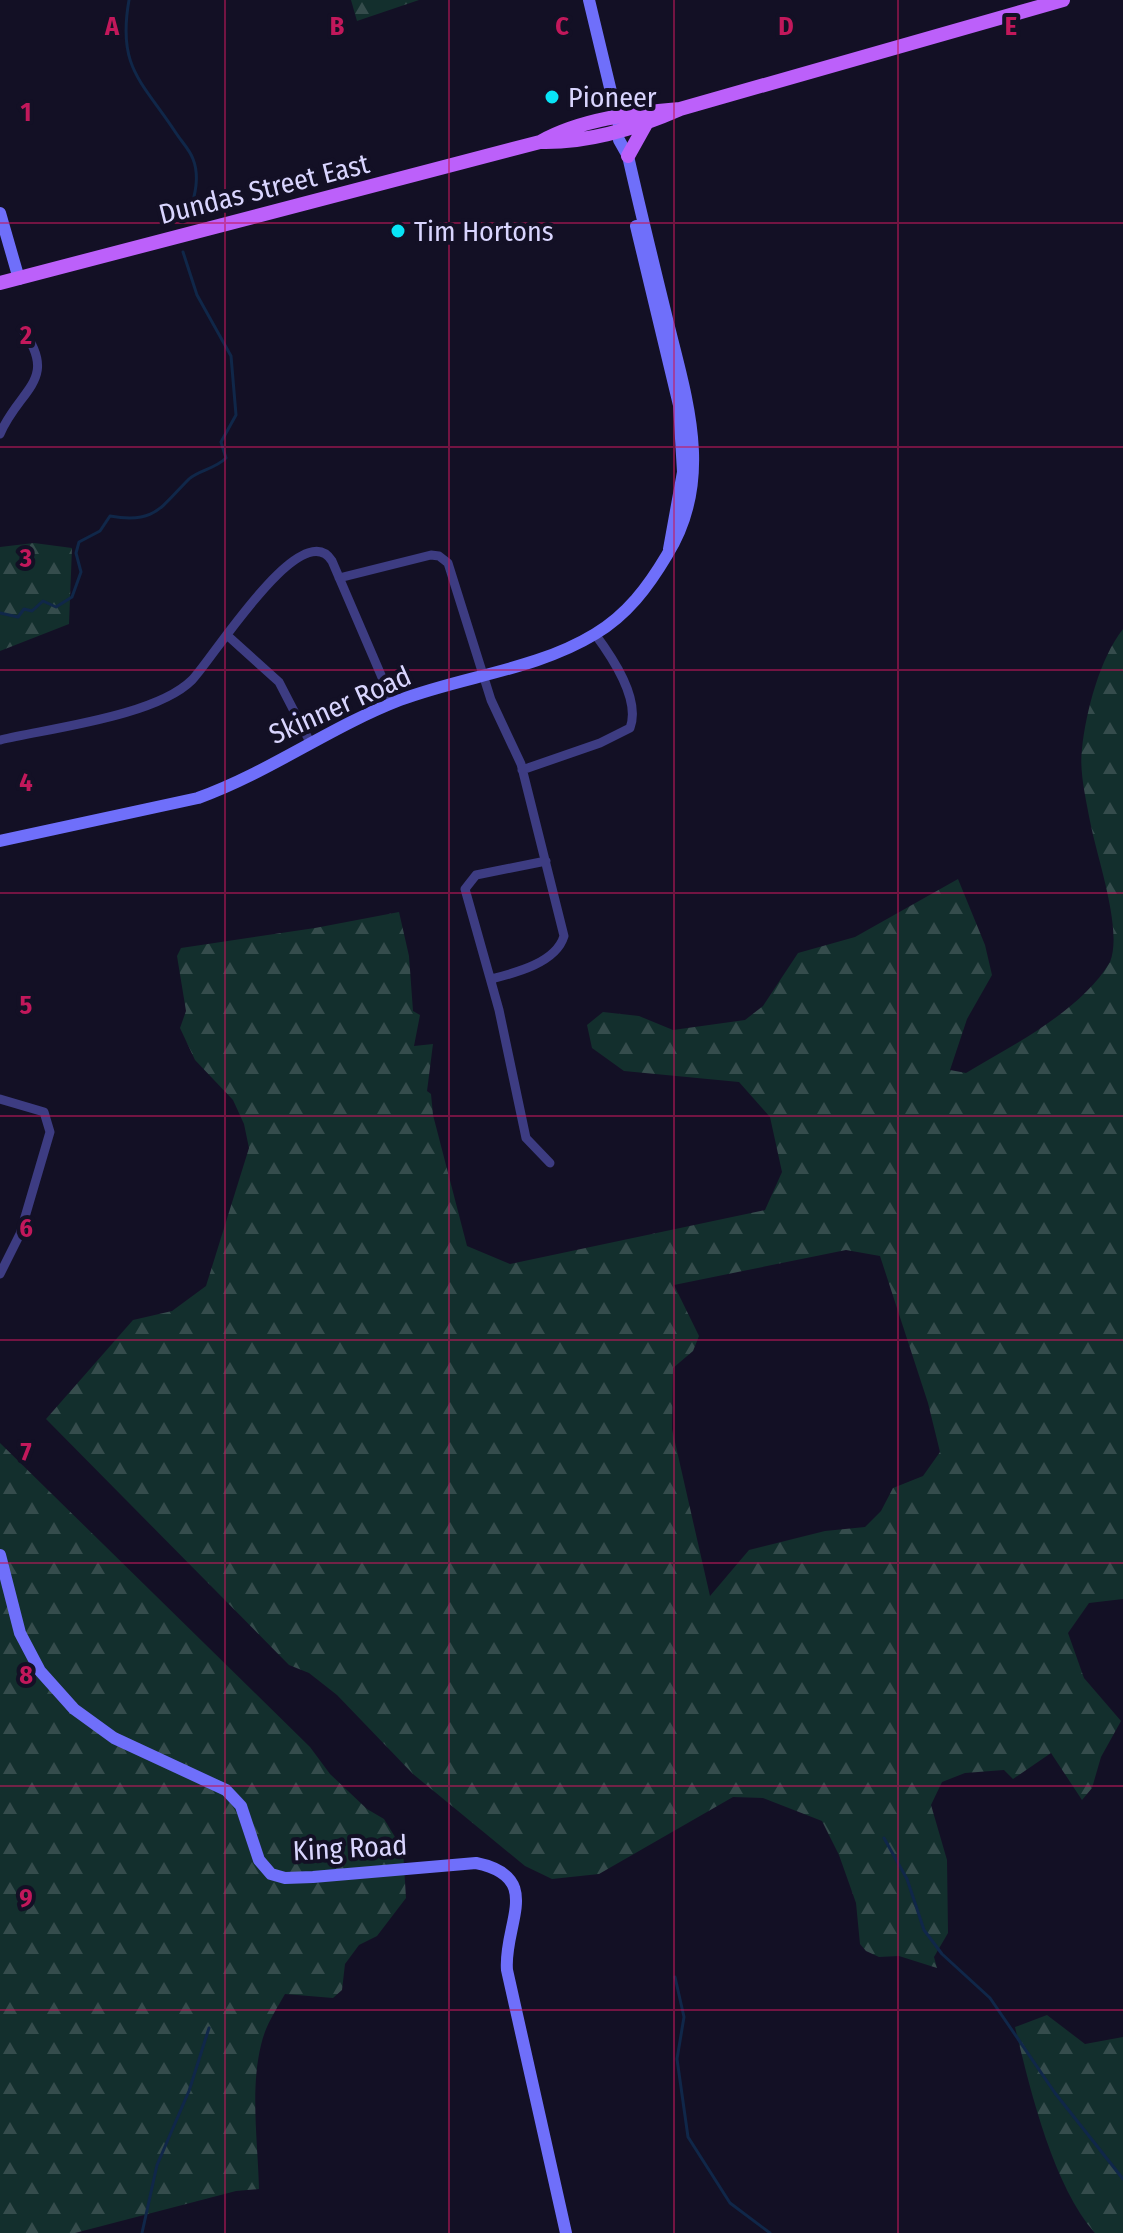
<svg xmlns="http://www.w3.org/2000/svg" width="1123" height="2233" viewBox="0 0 1123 2233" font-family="'Fira Sans Condensed',sans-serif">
	<defs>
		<pattern id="forest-firs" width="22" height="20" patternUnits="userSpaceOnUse" patternTransform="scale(2)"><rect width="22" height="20" fill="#132f2d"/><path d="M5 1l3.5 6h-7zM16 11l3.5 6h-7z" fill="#354c4c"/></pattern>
	</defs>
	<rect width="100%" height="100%" fill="#131025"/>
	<!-- forest -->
	<path fill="url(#forest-firs)" fill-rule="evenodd" d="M351,0h68l-62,21z
		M34,543l38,5 -3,76 -69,27v-104z
		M1123,629v970l-34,4 -21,30 16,45 37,43 -20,36 -9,31 -10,12 -31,-47 -38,26 -9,-9 -39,3 -23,9 -11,23 16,55 1,73 -14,24 3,11 -38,-12 -20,1 -13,-6 -6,-7 -4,-41 -17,-48 -17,-34 -59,-23 -30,-1 -134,77 -47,5 -27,-13 -112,-92 -76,-79 -28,-22 -20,-8 -243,-246 87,-99 39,-9 34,-25 43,-138 -5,-24 -11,-24 -38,-40 -15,-32 6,-17 -9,-55 4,-8 134,-20 84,-16 10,44 4,55 7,4 -6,31 19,-2 -6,47 4,3 2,21 34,131 43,18 255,-54 17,-38 -12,-55 -31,-35 -115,-11 -32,-23 -5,-23 16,-13 36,4 34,14 72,-10 18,-14 35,-53 57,-16 103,-58 27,66 7,30 -25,44 -17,51 16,3c47,-28 115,-62 144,-111 13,-32 -13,-104 -20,-141 -4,-21 -11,-51 -8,-72 4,-38 18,-91 41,-120zM846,1250l34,6 48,147 12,49 -17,24 -30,12 -12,23 -16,16 -40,4 -76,19 -39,46 -38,-167 1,-61 20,-17 6,-15 -25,-51z
		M0,1443l310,304 20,27 37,35 17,10 19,31 3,48 -29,38 -18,9 -14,19 -3,26 -9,8 -48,-4c-9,16 -20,32 -24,51 -11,45 -3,98 -2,144l-23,2 -161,42h-75z
		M1047,2015l38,29 38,-7v196h-28c-42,-47 -65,-144 -80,-206z"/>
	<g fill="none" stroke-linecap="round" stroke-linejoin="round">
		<!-- stream -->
		<path stroke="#102749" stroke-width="3" d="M129,0c-12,68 13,81 47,133 5,8 14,17 17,26 8,20 0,42 -5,61
			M0,613l18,4 6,-8 8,2 11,-10 13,6 16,-10 9,-25 -5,-19 3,-11 21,-11 10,-15c45,8 50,-8 79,-37 10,-9 26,-10 37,-21l-5,-16 15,-27 -5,-59 -34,-61 -14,-43
			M884,1838l23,41 17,51 18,24 48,44 65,95 68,86
			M675,1977l9,40 -7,42 11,78 42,66 40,30
			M142,2233l15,-68 32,-74 20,-63"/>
		<!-- street -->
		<path stroke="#3d3c82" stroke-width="9" d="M0,434c19,-45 60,-54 22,-105
			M339,578l92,-23 8,1 9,7 43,137 30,64 43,172c-8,27 -49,37 -73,43
			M228,636l51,46 31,60
			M0,740c51,-12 156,-24 192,-60 20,-20 110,-167 140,-119l61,142
			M522,770l78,-27 30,-15c11,-29 -18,-71 -35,-94
			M546,861l-70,14 -11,14 34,121 27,128 24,25
			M0,1099l44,13 6,20 -30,102 -20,40"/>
		<!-- secondary -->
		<path stroke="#6f6ffa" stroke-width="12" d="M589,0l30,125
			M0,213l19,66
			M636,226l43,179 4,67 -14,77
			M0,841l198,-43c70,-25 132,-71 202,-98 63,-24 136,-30 195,-66 32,-19 53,-47 72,-79 48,-77 19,-158 -1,-240 -13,-53 -26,-106 -38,-159l-9,-16
			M0,1555l20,78 20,38 34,38 40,29 112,52 15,16 18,54 12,14 14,4 28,-1 163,-14c69,14 27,62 31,107l59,263"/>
		<!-- primary -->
		<path stroke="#bc60fa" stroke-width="14" d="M541,142c47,1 96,-14 139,-33l383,-109
			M628,156l19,-34
			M0,283l540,-141c41,-23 93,-29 140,-33"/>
	</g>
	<!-- grid -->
	<path fill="none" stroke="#c2185b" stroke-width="2" stroke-opacity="0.55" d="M225,0v2233M449,0v2233M674,0v2233M898,0v2233M0,223h1123M0,447h1123M0,670h1123M0,893h1123M0,1116h1123M0,1340h1123M0,1563h1123M0,1786h1123M0,2010h1123"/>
	<!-- markers -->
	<g fill="#08e4f6" stroke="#131025" stroke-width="3">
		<circle cx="552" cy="97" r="8"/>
		<circle cx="398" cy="231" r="8"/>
	</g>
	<g text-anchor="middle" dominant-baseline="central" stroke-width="8" stroke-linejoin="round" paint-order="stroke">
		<!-- poi labels -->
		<g font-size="28" fill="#d9d5fe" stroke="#131025" text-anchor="start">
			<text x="568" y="97">Pioneer</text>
			<text x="414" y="231">Tim Hortons</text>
		</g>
		<!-- street labels -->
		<g font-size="28" fill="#d9d5fe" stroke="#131025">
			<text transform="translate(264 189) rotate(-14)">Dundas Street East</text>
			<text transform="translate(340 705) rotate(-24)">Skinner Road</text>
			<text transform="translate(350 1848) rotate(-3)">King Road</text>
		</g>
	</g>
	<g font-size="26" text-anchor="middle" font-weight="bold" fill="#c2185b" stroke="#131025" stroke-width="8" stroke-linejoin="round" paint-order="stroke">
		<text x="112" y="35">A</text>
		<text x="337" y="35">B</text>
		<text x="562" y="35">C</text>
		<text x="786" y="35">D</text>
		<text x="1011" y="35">E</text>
		<text x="26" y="121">1</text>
		<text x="26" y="344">2</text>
		<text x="26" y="567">3</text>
		<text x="26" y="791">4</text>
		<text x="26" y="1014">5</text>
		<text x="26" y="1237">6</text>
		<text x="26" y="1461">7</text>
		<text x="26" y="1684">8</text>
		<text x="26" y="1907">9</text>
	</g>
</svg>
